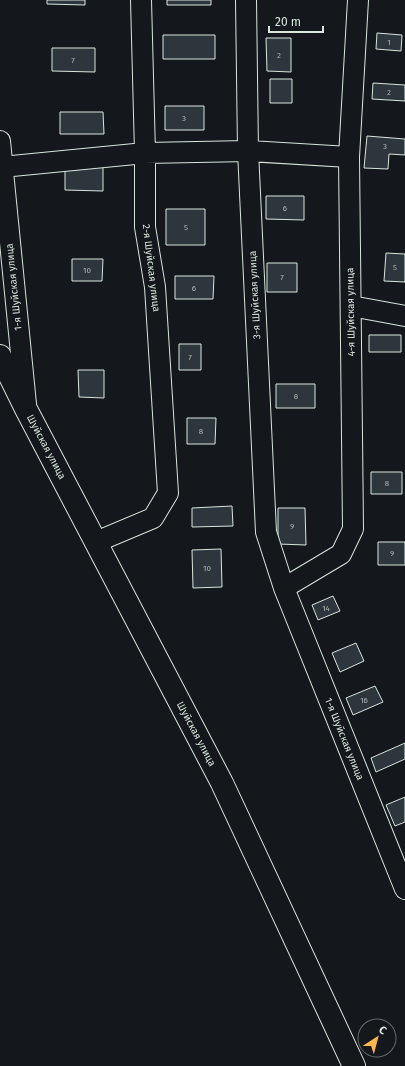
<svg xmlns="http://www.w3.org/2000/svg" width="405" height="1066" viewBox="0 0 405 1066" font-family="'Fira Sans',sans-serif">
	<rect width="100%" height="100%" fill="#14181c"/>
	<!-- building -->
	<path fill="#2c363c" stroke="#d8e6dc" d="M47,0h38v5l-38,-1z
		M167,0h44v5h-44z
		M377,33l25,2 -1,16 -25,-2z
		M163,35h52v24h-52z
		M266,38h25v34l-24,-1z
		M52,48h43v24l-43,-1z
		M270,79h22v24h-22z
		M373,83l32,2v16l-33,-2z
		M165,106h39v24h-39z
		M60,112h43l1,22h-44z
		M367,136l38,3v16l-16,-1 -1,15 -24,-1z
		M65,167h38v24l-38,-1z
		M266,196h38v24l-38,-1z
		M166,209h39v36h-39z
		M386,253l19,1v28l-21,-1z
		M72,259h31l-1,22h-30z
		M267,263h30v29h-30z
		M175,276h39l-1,23h-38z
		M369,335h32v17h-32z
		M179,344h22v26h-22z
		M78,370h26v28l-25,-1z
		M276,384h39v24h-39z
		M187,418h29l-1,26h-28z
		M371,472h31v22h-31z
		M232,506l1,20 -41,1v-19z
		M278,508h27l1,37 -28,-1z
		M378,542h27v23h-27z
		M221,549l1,38 -29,1 -1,-38z
		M333,596l7,15 -22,9 -6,-15z
		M356,643l8,18 -24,11 -8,-19z
		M375,686l8,16 -30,13 -7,-17z
		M405,743v16l-29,13 -5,-14z
		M405,797v25l-10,4 -9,-21z"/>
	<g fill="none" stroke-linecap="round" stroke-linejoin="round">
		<defs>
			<path id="minor" d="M246,0l2,151 18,381 18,56 121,301
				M0,141l26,263
				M2,167l143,-14 103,-2 101,6
				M351,306l54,10
				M96,542l57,-24 15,-25 -13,-206 -10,-60v-74l-4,-153
				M284,588l57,-34 12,-25 -4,-372 9,-157"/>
			<path id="major" d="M0,356l26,53 196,374 132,283"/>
		</defs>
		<!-- minor casing -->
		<use href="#minor" stroke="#d8e6dc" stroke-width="22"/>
		<!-- major casing -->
		<use href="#major" stroke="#d8e6dc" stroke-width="24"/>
		<!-- minor -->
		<use href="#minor" stroke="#14181c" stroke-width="20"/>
		<!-- major -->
		<use href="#major" stroke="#14181c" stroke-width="22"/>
	</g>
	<g text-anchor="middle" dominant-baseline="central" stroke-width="3" stroke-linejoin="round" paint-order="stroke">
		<!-- number labels -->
		<g font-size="8" fill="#adbab4">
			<text x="389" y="42">1</text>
			<text x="279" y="55">2</text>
			<text x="73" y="60">7</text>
			<text x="389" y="92">2</text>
			<text x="184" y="118">3</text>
			<text x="385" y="146">3</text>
			<text x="285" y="208">6</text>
			<text x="186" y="227">5</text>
			<text x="395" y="267">5</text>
			<text x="87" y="270">10</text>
			<text x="282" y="277">7</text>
			<text x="194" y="288">6</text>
			<text x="190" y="357">7</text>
			<text x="296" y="396">8</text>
			<text x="201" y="431">8</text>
			<text x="387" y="483">8</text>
			<text x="292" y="526">9</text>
			<text x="392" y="553">9</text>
			<text x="207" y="568">10</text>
			<text x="326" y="608">14</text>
			<text x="364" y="700">16</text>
		</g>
		<!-- street labels -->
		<g font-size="10" fill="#d8e6dc" stroke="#14181c">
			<text transform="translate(151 268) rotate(83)">2-я Шуйская улица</text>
			<text transform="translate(14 287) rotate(-96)">1-я Шуйская улица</text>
			<text transform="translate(255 295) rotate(-93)">3-я Шуйская улица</text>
			<text transform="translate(351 312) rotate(-91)">4-я Шуйская улица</text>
			<text transform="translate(46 447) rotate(62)">Шуйская улица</text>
			<text transform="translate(196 734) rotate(62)">Шуйская улица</text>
			<text transform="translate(344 739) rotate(68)">1-я Шуйская улица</text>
		</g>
	</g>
	<!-- north arrow -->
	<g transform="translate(377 1038) rotate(36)"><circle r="19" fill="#14181c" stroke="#626a69"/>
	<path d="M0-3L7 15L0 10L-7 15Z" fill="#ffb74d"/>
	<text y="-6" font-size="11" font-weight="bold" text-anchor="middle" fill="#d8e6dc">С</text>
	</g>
	<!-- scale -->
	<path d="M269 26v6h54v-6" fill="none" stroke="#d8e6dc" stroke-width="2"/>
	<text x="275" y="26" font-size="12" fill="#d8e6dc" stroke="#14181c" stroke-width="3" paint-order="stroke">20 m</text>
</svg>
